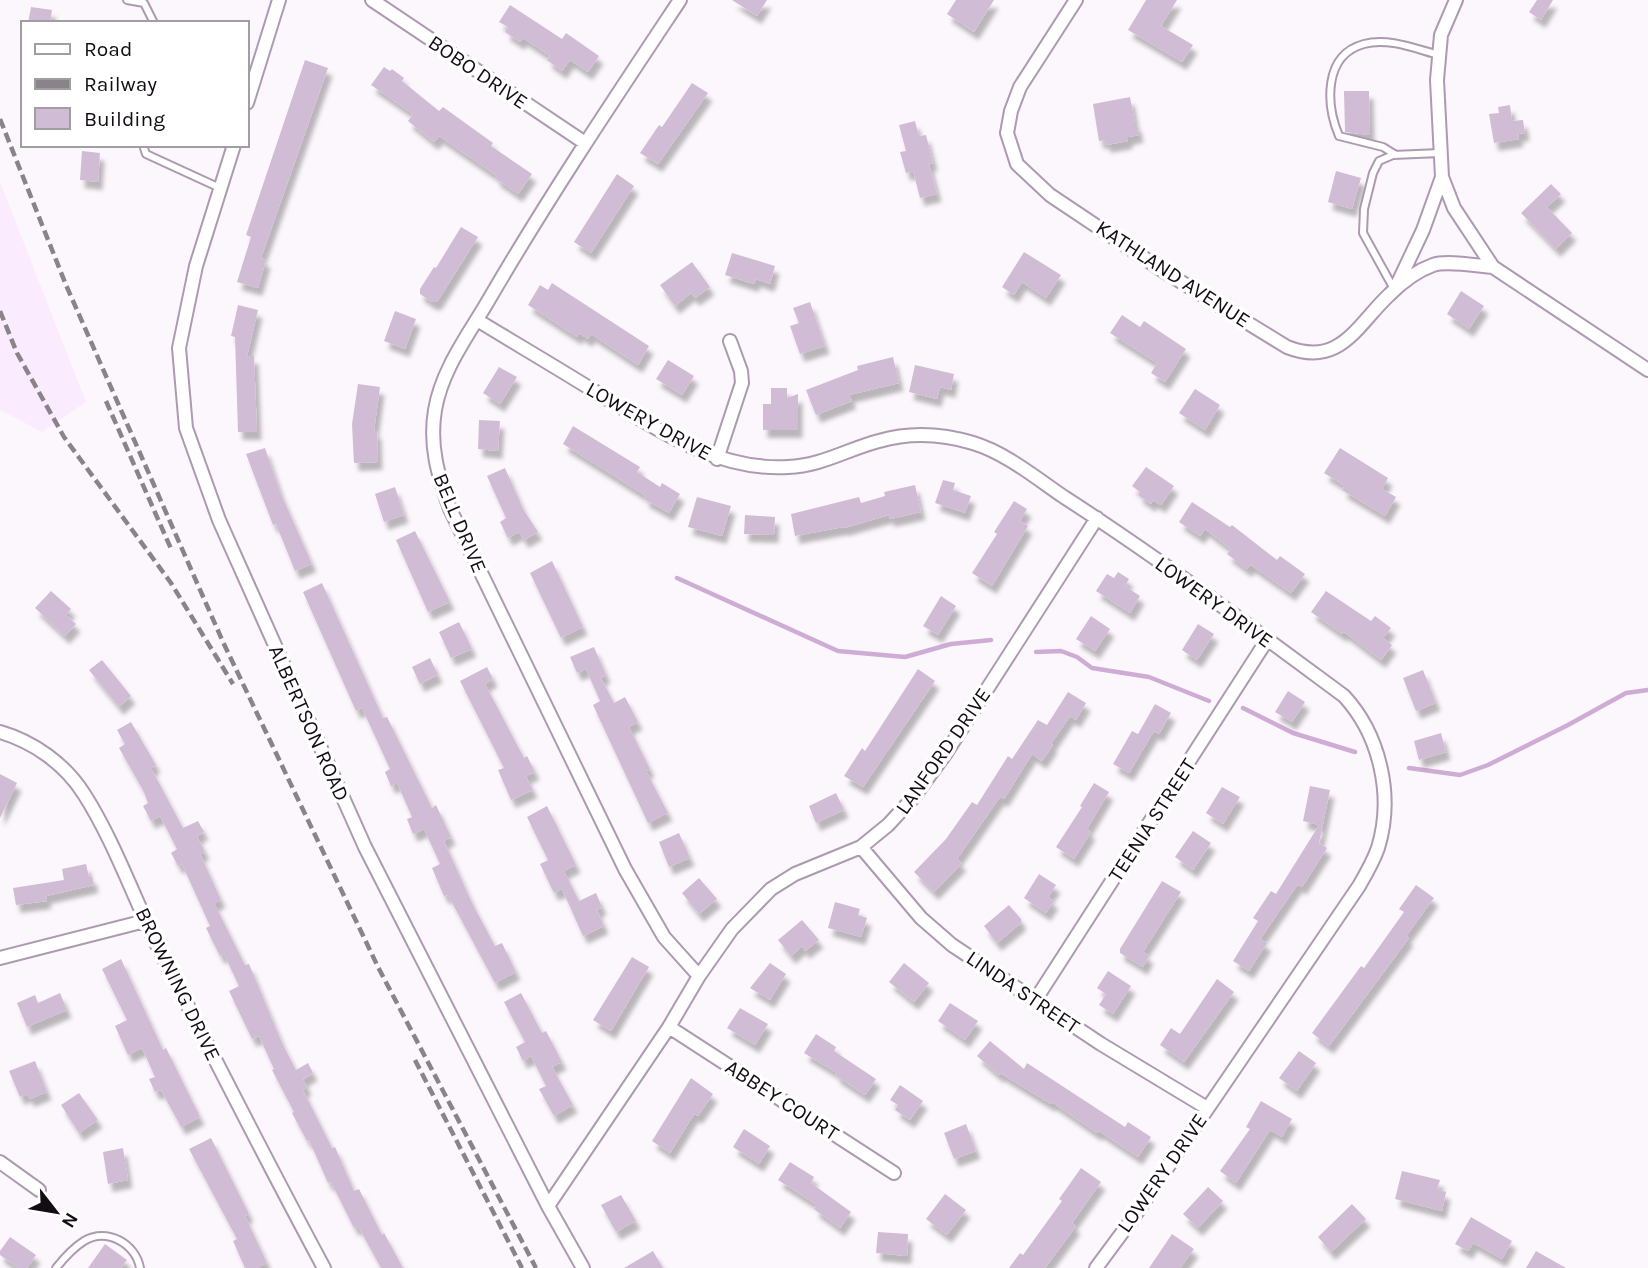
<svg xmlns="http://www.w3.org/2000/svg" width="1648" height="1268" viewBox="0 0 1648 1268" font-family="Karla,sans-serif">
	<defs>
		<filter id="shadow"><feDropShadow dx="4.5" dy="8" stdDeviation="2" flood-color="#0004"/></filter>
	</defs>
	<rect width="100%" height="100%" fill="#fcf7fc"/>
	<!-- built -->
	<path fill="#fbebff" d="M0,182l86,220 -44,30 -42,-22z"/>
	<g fill="none" stroke-linecap="round" stroke-linejoin="round">
		<!-- stream -->
		<path stroke="#ceacd5" stroke-width="4.5" d="M677,578l161,73 67,6 46,-13 40,-4
			M1036,652l25,-1 16,6 15,11 57,9 60,24
			M1243,708l50,25 62,19
			M1409,768l51,7 28,-10 80,-40 58,-32 22,-3"/>
	</g>
	<!-- building -->
	<path fill="#d1bcd5" filter="url(#shadow)" d="M732,0h35l-10,16z
		M956,0h38l-20,32 -27,-18z
		M1146,0h31l-16,26 32,19 -11,17 -54,-32z
		M1537,0h16l-12,20 -12,-8z
		M510,5l52,34 4,-6 33,23 -11,16 -18,-12 -8,11 -15,-11 3,-4 -27,-18 -3,4 -15,-10 3,-5 -9,-5z
		M31,7l21,3 -2,13h-22z
		M305,60l23,8 -67,190 5,2 -8,28 -21,-6 14,-45 -5,-2z
		M384,67l6,4 2,-2 12,9 -2,3 37,30 4,-4 50,36 -2,3 41,28 -14,20 -23,-16 2,-2 -58,-40 -5,6 -26,-21 5,-7 -42,-29z
		M692,83l16,10 -50,71 -18,-11 19,-28 3,2z
		M1344,91h25l1,44 -25,-3z
		M1130,97l5,27h2l2,11 -11,2v4l-22,4 -1,-5 -6,1 -6,-37z
		M1510,105l2,16 11,-1 2,13 -7,1 1,5 -25,4 -5,-29 10,-1 -1,-6z
		M915,121l4,15 7,-1 7,28 -4,1 8,30 -17,4 -7,-27 -7,2 -6,-21 6,-1 -7,-26z
		M82,151l18,2 -2,29 -18,-2z
		M1336,171l25,7 -9,31 -24,-7z
		M617,174l17,12 -43,67 -17,-11z
		M1551,184l10,10 -14,13 25,26 -16,16 -35,-36z
		M461,227l17,10 -41,65h-5l-12,-8v-5l14,-22 2,1z
		M1024,252l37,23 -15,23 -24,-16 -8,13 -12,-8z
		M732,253l43,13 -5,18 -14,-5 -2,5 -29,-9z
		M692,262l18,25 -15,11 -4,-5 -16,13 -15,-21z
		M552,283l97,63 -11,19 -47,-31 -3,5 -9,-6 -2,4 -49,-32 12,-20 8,5z
		M1461,291l23,15 -15,23 -22,-15z
		M810,302l15,44 -25,8 -10,-28 9,-3 -6,-15z
		M238,305l20,5 -11,46h7l3,76h-19l-3,-95 -4,-1z
		M395,311l21,8 -11,30 -21,-8z
		M1122,315l18,12 4,-6 42,28 -21,33 -14,-9 6,-10 -47,-30z
		M893,357l6,26 -50,12 3,6 -36,14 -10,-25 52,-20 -1,-4z
		M668,360l26,16 -12,19 -26,-16z
		M915,365l39,9 -3,16 -11,-3 -3,12 -28,-7z
		M499,367l18,10 -17,27 -17,-11z
		M358,384l22,3 -6,44h3l1,31 -24,1 -2,-39z
		M771,388h16v10l11,-4v36h-35v-26h8z
		M1195,389l25,16 -15,25 -26,-17z
		M479,420l21,1 -2,30 -20,-2z
		M573,426l67,41 -3,5 23,15 2,-4 18,11 -11,19 -25,-14 2,-3 -83,-52z
		M265,448l15,44 32,72 -17,7 -19,-47 -3,1 -27,-71z
		M1340,448l48,30 -6,11 14,8 -11,19 -43,-26 3,-4 -21,-13z
		M1146,467l28,19 -13,19 -8,-5 -2,4 -13,-9 2,-3 -8,-6z
		M505,468l18,41 15,23 -14,8 -5,-8 -11,6 -8,-16 6,-4 -19,-42z
		M943,480l12,3 -2,7 18,6 -6,17 -30,-10z
		M915,485l6,27 -31,7 -1,-4 -45,13 -1,-1 -48,9 -4,-22 68,-17 2,6 24,-7 -1,-4z
		M395,487l9,28 -20,7 -9,-28z
		M697,497l34,9 -9,30 -34,-9z
		M1014,501l13,8 -7,12 8,5 -36,60 -20,-13 25,-39 -3,-2z
		M1192,502l38,25 2,-2 45,35 3,-4 25,18 -14,19 -40,-28 -4,4 -20,-15 4,-5 -26,-20 -5,7 -21,-14z
		M745,515l30,2 -1,18 -30,-1z
		M415,531l35,71 -22,10 -32,-72z
		M552,561l31,66 -22,11 -31,-65z
		M1118,572l11,7 -4,7 15,10 -10,17 -34,-22 11,-17 7,4z
		M322,583l61,135 4,-1 45,91 4,-3 15,32 -7,4 28,62 23,43 7,-3 14,29 -21,11 -47,-88 -4,1 -12,-28 8,-4 -16,-35 -11,5 -6,-15 5,-2 -15,-34 -6,3 -6,-14 5,-3 -28,-61 -6,3 -53,-119z
		M51,591l20,18 -5,6 10,9 -11,12 -30,-28z
		M1326,591l45,30 4,-5 16,12 -8,10 9,7 -11,15 -37,-28 -2,2 -31,-22z
		M941,596l15,10 -18,29 -15,-9z
		M1091,616l19,13 -15,22 -19,-12z
		M459,622l13,27 -21,9 -12,-26z
		M1198,624l16,10 -17,26 -15,-10z
		M594,647l12,28 -5,3 13,25 11,-6 13,25 -9,5 21,42 -4,2 22,42 -20,10 -55,-118 7,-4 -14,-32 -9,4 -7,-16z
		M430,658l8,17 -18,9 -8,-17z
		M102,660l29,36 -12,11 -30,-37z
		M487,667l6,12 -8,5 39,74 3,-2 8,16 -9,4 7,14 -22,10 -13,-30 6,-2 -44,-87z
		M918,669l17,12 -72,106 -19,-11 18,-28 3,3z
		M1423,670l13,33 -20,8 -13,-33z
		M1288,691l17,11 -13,20 -17,-10z
		M1068,692l18,11 -10,17 -6,-4 -19,28 2,1 -11,16 -10,-7 -28,45 -4,-2 -43,62 5,4 -28,29 -20,-20 32,-33 26,-37 5,3 31,-49 4,3 26,-39 9,5z
		M1155,704l16,9 -12,21 -5,-3 -25,42 -16,-9 19,-33 6,3z
		M131,722l25,43 -5,3 32,60 15,-7 6,11 -7,4 8,16 -5,2 21,46 -7,3 31,62 4,-1 33,79 14,27 12,-7 5,10 -10,6 4,8 -4,3 29,58 3,-1 19,44 5,-2 23,46 2,-2 19,35h-22l-23,-42 -4,2 -23,-46 -3,1 -19,-43 -2,1 -15,-28 2,-1 -22,-42 2,-1 -15,-33 -7,3 -23,-48 10,-5 -15,-32 -4,2 -14,-28 4,-2 -28,-62 -4,2 -7,-13 6,-4 -17,-33 -9,5 -8,-15 5,-3 -5,-13 -24,-42 6,-4 -8,-14z
		M1441,733l5,19 -27,8 -5,-19z
		M0,774l17,9 -17,35z
		M1094,783l15,9 -22,37 4,3 -17,27 -18,-12 26,-40 -2,-1z
		M1310,786l20,4 -11,53 8,5 -25,39 -4,-3 -38,55 7,4 -18,28 -16,-10 25,-40 -5,-3 18,-27 5,3 43,-69 -16,-4z
		M1222,787l18,10 -17,27 -17,-11z
		M836,793l8,17 -28,13 -7,-17z
		M547,806l29,59 -12,6 15,30 17,-8 6,14 -5,3 7,16 -21,10 -21,-47 -8,4 -14,-29 8,-4 -21,-43z
		M1193,831l18,12 -18,27 -18,-13z
		M679,833l11,25 -21,9 -10,-25z
		M86,864l3,13 3,-1 2,9 -48,11 1,5 -31,4 -3,-17 51,-8 -2,-11z
		M1039,874l17,11 -8,12 6,4 -8,12 -22,-15z
		M699,878l18,21 -18,15 -17,-21z
		M1162,881l19,11 -38,60 6,4 -6,11 -23,-14v-4z
		M1416,885l18,13 -28,38 3,2 -80,108 -17,-13 49,-67 3,2 40,-56 -5,-3z
		M835,902l25,7 -2,6 9,3 -6,19 -33,-9z
		M1009,905l12,14v4l-24,20 -13,-17z
		M802,920l17,20 -14,11 -3,-5 -11,10 -13,-16z
		M632,957l17,10 -38,64 -18,-11z
		M121,959l42,91 3,-2 34,69 -19,10 -20,-37 -6,2 -6,-13 6,-2 -13,-29 -14,7 -13,-29 12,-6 -25,-51z
		M770,963l16,11 -16,26 -20,-12z
		M904,963l25,20 -15,19 -25,-20z
		M1108,971l23,15 -18,28 -14,-9 7,-11 -9,-6z
		M1217,979l17,13 -50,70 -24,-17 11,-17 9,6z
		M60,993l7,17 -40,17 -10,-24 18,-8 3,8z
		M521,993l21,40 4,-2 16,31 -10,5 21,38 -19,11 -15,-27 7,-3 -15,-30 -8,5 -7,-14 9,-5 -21,-40z
		M950,1003l28,18 -13,19 -27,-19z
		M740,1008l28,16 -13,21 -28,-17z
		M816,1034l20,13 -2,4 42,28 -11,16 -30,-20 2,-2 -33,-20z
		M990,1041l34,28 3,-6 98,64 3,-5 23,15 -13,20 -39,-26 -2,2 -45,-31 -1,2 -51,-31 -1,2 -22,-19z
		M1299,1051l17,12 -19,28 -18,-13z
		M35,1061l12,31 -17,7 -3,-5 -7,3 -11,-26z
		M691,1078l22,16 -15,22 -4,-2 -24,39 -18,-12z
		M900,1085l23,16 -13,19 -15,-10 3,-5 -8,-5z
		M79,1093l19,27 -19,13 -18,-28z
		M1261,1101l31,18 -10,18 -12,-7 -34,53 -16,-12 30,-42 -4,-2z
		M966,1124l10,27 -22,8 -10,-26z
		M744,1129l26,17 -11,18 -26,-17z
		M211,1138l38,76 -4,2 22,47 -10,5h-12l-12,-27 4,-2 -48,-90z
		M123,1148l5,32 -20,4 -5,-32z
		M790,1162l24,15 -3,6 40,29 -11,16 -26,-19 3,-4 -39,-25z
		M1081,1168l20,14 -29,41 4,3 -31,42h-36l11,-15 3,2 39,-54 -3,-2z
		M1402,1171l38,9 -3,9 9,3 -4,19 -47,-12z
		M1208,1187l15,14 -25,27 -15,-14z
		M945,1194l21,16 -19,25 -21,-16z
		M621,1195l15,26 -20,11 -15,-27z
		M1352,1204l14,15 -35,33 -13,-15z
		M1471,1217l41,24 -10,18 -29,-16 -5,8 -13,-7z
		M878,1232l30,2 -1,22 -31,-3z
		M1172,1234l22,15 -14,19h-31z
		M10,1237l26,18 -9,13h-9l-18,-13v-4z
		M105,1244l22,16 -6,8h-33z
		M653,1251l10,17h-39z
		M1536,1251l30,17h-40z"/>
	<g fill="none" stroke-linecap="round" stroke-linejoin="round">
		<defs>
			<path id="service" d="M127,0l17,3 10,20
				M143,145l3,9 74,34
				M1396,155l-13,-8 -44,-11c-13,-31 -16,-81 25,-92 24,-7 52,5 75,11
				M1394,289l-31,-56 1,-24 9,-36 6,-12 14,-6 47,-2
				M56,1268c8,-10 17,-20 28,-27 23,-14 52,3 56,27"/>
			<path id="minor" d="M372,0l213,143
				M680,0c-65,98 -130,195 -189,296 -21,37 -49,72 -56,114 -6,36 3,65 15,99l175,360 39,68 35,39
				M1076,0l-56,87 -9,24 -4,22 10,31 33,31 115,77 122,75c53,21 70,-22 102,-52 13,-13 27,-24 44,-30 14,-5 45,1 60,2
				M1456,0l-15,35 -4,45 5,97 12,31 39,59 155,103
				M247,103l32,-103
				M234,145l-38,121 -17,82 7,80 33,92 146,327 183,359 35,62
				M1396,287l27,-57 19,-53
				M477,320c41,25 82,49 122,74 60,36 117,77 189,73 33,-1 60,-18 91,-26 31,-9 64,-7 94,2 33,10 63,35 91,54 96,62 188,131 280,199 36,39 50,100 34,152 -5,14 -12,26 -19,38l-226,332 -37,50
				M717,459l25,-76 -1,-12 -11,-30
				M0,732c34,10 65,32 84,62 30,47 49,102 74,153 54,107 109,215 166,321
				M861,847l60,71 31,27 149,99 106,64
				M0,958l145,-37
				M1036,999l231,-359
				M669,1027l225,146
				M0,1162l39,28
				M548,1206l121,-179 30,-51 33,-47 39,-40 24,-15 66,-27 27,-22 25,-27 33,-45 151,-235"/>
		</defs>
		<!-- service casing -->
		<use href="#service" stroke="#ae99b2" stroke-width="10"/>
		<!-- minor casing -->
		<use href="#minor" stroke="#ae99b2" stroke-width="16"/>
		<!-- service -->
		<use href="#service" stroke="#fff" stroke-width="6"/>
		<!-- minor -->
		<use href="#minor" stroke="#fff" stroke-width="12"/>
		<!-- rail -->
		<path stroke="#8a848a" stroke-width="4.5" stroke-dasharray="10 5" stroke-linecap="butt" d="M0,119l66,166 157,357 155,325 158,301
			M0,311l17,42 47,84 107,146 62,101
			M106,401l66,150
			M415,1060l107,208"/>
	</g>
	<g text-anchor="middle" dominant-baseline="central" stroke-width="7" stroke-linejoin="round" paint-order="stroke">
		<!-- street labels -->
		<g font-size="21" fill="#130c14" stroke="#fff">
			<text transform="translate(478 72) rotate(34)">BOBO DRIVE</text>
			<text transform="translate(1173 274) rotate(33)">KATHLAND AVENUE</text>
			<text transform="translate(649 421) rotate(29)">LOWERY DRIVE</text>
			<text transform="translate(460 523) rotate(67)">BELL DRIVE</text>
			<text transform="translate(1214 602) rotate(36)">LOWERY DRIVE</text>
			<text transform="translate(309 723) rotate(66)">ALBERTSON ROAD</text>
			<text transform="translate(943 751) rotate(-55)">LANFORD DRIVE</text>
			<text transform="translate(1152 820) rotate(-57)">TEENIA STREET</text>
			<text transform="translate(178 984) rotate(64)">BROWNING DRIVE</text>
			<text transform="translate(1023 992) rotate(34)">LINDA STREET</text>
			<text transform="translate(782 1100) rotate(33)">ABBEY COURT</text>
			<text transform="translate(1162 1173) rotate(-55)">LOWERY DRIVE</text>
		</g>
	</g>
	<!-- legend -->
	<rect x="21" y="21" width="228" height="126" fill="#ffffff" stroke="#a19ea1" stroke-width="2"/>
	<rect x="35" y="44" width="35" height="10" fill="#ffffff" stroke="#a19ea1" stroke-width="2"/>
	<text x="84" y="56" font-size="21" fill="#130c14">Road</text>
	<rect x="35" y="79" width="35" height="10" fill="#8a848a" stroke="#a19ea1" stroke-width="2"/>
	<text x="84" y="91" font-size="21" fill="#130c14">Railway</text>
	<rect x="35" y="108" width="35" height="21" fill="#d1bcd5" stroke="#a19ea1" stroke-width="2"/>
	<text x="84" y="126" font-size="21" fill="#130c14">Building</text>
	<!-- north arrow -->
	<g transform="translate(56 1212) rotate(121)" stroke="#ffffff" stroke-width="5" paint-order="stroke">
	<path d="M0-5L12 26L0 18L-12 26Z" fill="#130c14"/>
	<text y="-10" font-size="19" font-weight="bold" text-anchor="middle" fill="#130c14">N</text>
	</g>
</svg>
